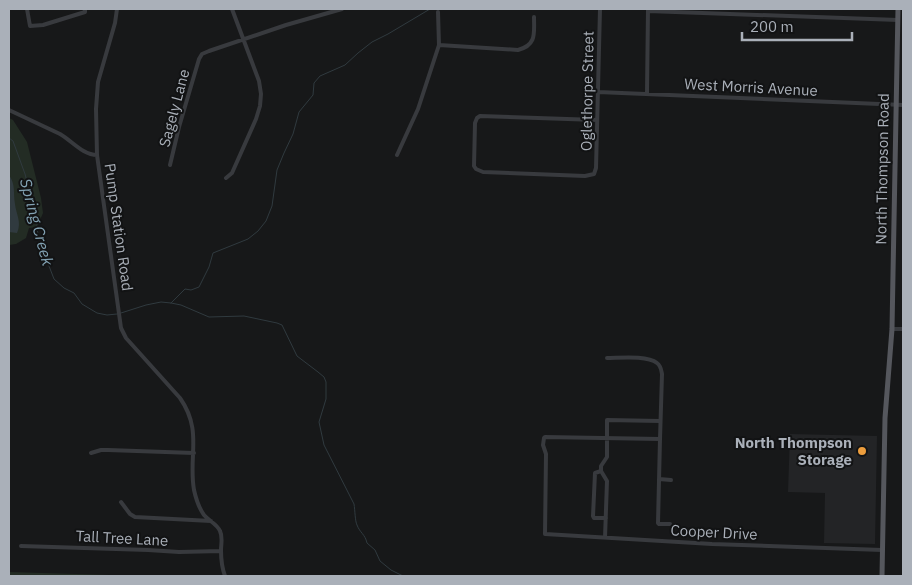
<svg xmlns="http://www.w3.org/2000/svg" width="912" height="585" viewBox="0 0 912 585" font-family="'IBM Plex Sans',sans-serif">
	<rect width="100%" height="100%" fill="#171819"/>
	<!-- built -->
	<path fill="#232426" d="M790,434l87,2 -2,108 -51,-1 1,-50 -37,-1z"/>
	<!-- green -->
	<path fill="#232c24" d="M9,118l4,2 14,22 14,56 2,15 -6,14 -8,1 -3,10 -10,6 -7,1z
		M9,572l135,4h-135z"/>
	<!-- water -->
	<path fill="#303a3f" d="M9,175c7,10 4,18 6,29 1,10 7,18 2,29l-8,-1z"/>
	<g fill="none" stroke-linecap="round" stroke-linejoin="round">
		<!-- stream -->
		<path stroke="#303a3f" stroke-width="1" d="M9,138l4,3 12,33 6,23 10,53 8,16 5,13 10,9 10,5 8,11 15,9 10,2 10,-1
			M171,303l14,-14 6,1 8,-3 10,-20 4,-14 35,-14 10,-8 8,-10 6,-15 5,-36 7,-17 9,-19 6,-22 14,-17 1,-12 6,-7 25,-11 13,-12 14,-11 16,-8 42,-25
			M121,313l25,-8 15,-3 10,1 10,2 28,12 35,-1 33,7 5,2 15,31 21,16 6,5 2,5v17l-7,23 5,23 30,59c1,6 1,17 3,21 3,8 8,9 10,18l8,7 5,11 11,9 12,6"/>
		<!-- minor -->
		<path stroke="#383a3e" stroke-width="4" d="M27,9l3,17 13,-1 42,-13v-3
			M117,9l-2,14 -17,59 -2,27 1,46 24,173 5,10 54,60c23,33 8,58 14,92 2,9 5,18 10,25 5,6 13,9 16,16 3,6 1,13 1,19 0,10 1,18 4,26
			M648,11l250,9
			M439,45l79,5c19,-5 16,-17 16,-33
			M598,92l305,13
			M647,93l1,-84
			M9,110l51,24c12,7 23,21 37,21
			M597,120l-117,-4 -3,2 -2,5 -1,43 2,3 7,3 102,4 9,-2 2,-6 4,-159
			M397,155l21,-46 21,-64 -1,-33
			M170,165l9,-38 20,-68 3,-5 7,-3 77,-26 56,-16
			M226,178l6,-5 24,-54 4,-13 1,-12 -2,-13 -27,-72
			M892,329h11
			M607,358c12,0 40,-3 50,5 4,3 4,6 5,11l-2,65
			M91,453l10,-3h7l86,3
			M601,471l-6,2 -2,43 1,2h12
			M659,479l12,1
			M121,502l9,12 5,3 76,4
			M670,524h-11l-1,-1 2,-84 -115,-2 -1,1 -1,7 3,9 -1,80 167,10 170,6
			M605,538l2,-57 -6,-10v-5l6,-9v-37l53,1
			M21,546l127,4 31,2 42,-1"/>
		<!-- major -->
		<path stroke="#55575d" stroke-width="5" d="M882,576l3,-158 7,-89 1,-55 5,-265"/>
	</g>
	<!-- markers -->
	<circle fill="#ec9d3d" stroke="#121314" stroke-width="2" cx="862" cy="451" r="5"/>
	<g text-anchor="middle" dominant-baseline="central" stroke-width="4" stroke-linejoin="round" paint-order="stroke">
		<!-- street labels -->
		<g font-size="15" fill="#aab0b9" stroke="#121314">
			<text transform="translate(751 87) rotate(3)">West Morris Avenue</text>
			<text transform="translate(587 91) rotate(-89)">Oglethorpe Street</text>
			<text transform="translate(174 108) rotate(-75)">Sagely Lane</text>
			<text transform="translate(882 169) rotate(-89)">North Thompson Road</text>
			<text transform="translate(119 227) rotate(82)">Pump Station Road</text>
			<text transform="translate(714 532) rotate(3)">Cooper Drive</text>
			<text transform="translate(122 538) rotate(3)">Tall Tree Lane</text>
		</g>
		<!-- poi labels -->
		<g font-size="15" font-weight="bold" fill="#aab0b9" stroke="#121314" text-anchor="end">
			<text x="852" y="442">North Thompson<tspan x="852" dy="17">Storage</tspan></text>
		</g>
		<!-- water labels -->
		<g font-size="16" font-style="italic" fill="#82a1b2" stroke="#121314">
			<text transform="translate(37 222) rotate(75)">Spring Creek</text>
		</g>
	</g>
	<!-- border -->
	<rect width="912" height="585" fill="none" stroke="#aab0b9" stroke-width="20"/>
	<!-- scale -->
	<path d="M742 32v8h110v-8" fill="none" stroke="#aab0b9" stroke-width="2.5"/>
	<text x="750" y="32" font-size="15" fill="#aab0b9" stroke="#121314" stroke-width="4" paint-order="stroke">200 m</text>
</svg>
